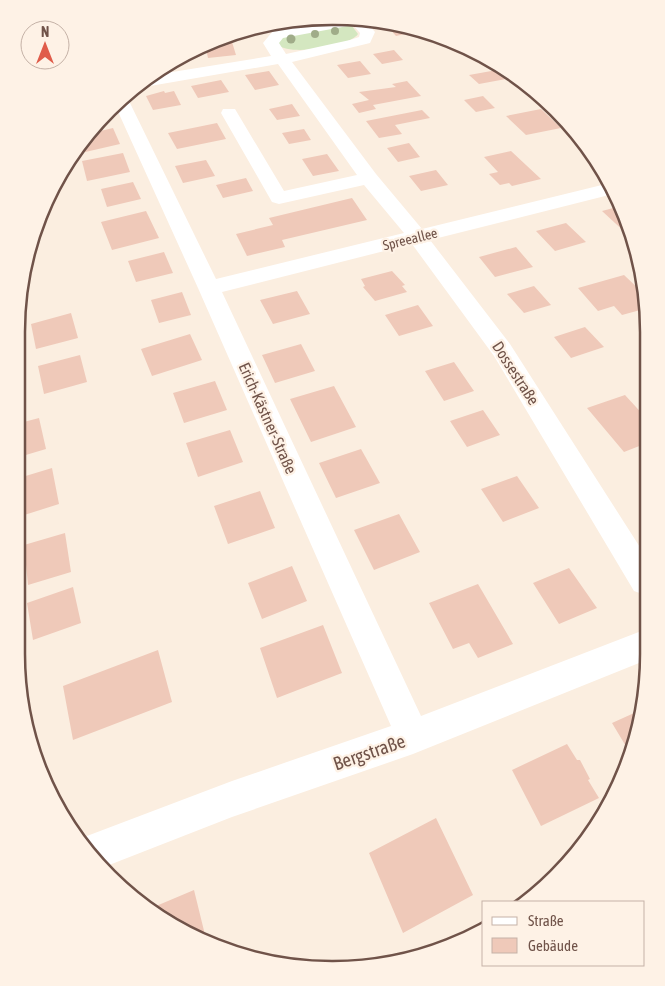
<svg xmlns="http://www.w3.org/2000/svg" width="665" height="986" viewBox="0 0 665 986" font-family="'Asap Condensed',sans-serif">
	<rect width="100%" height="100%" fill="#fbeee0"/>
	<!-- green -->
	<path fill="#d4e7c0" d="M338,25l14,1 6,8c-9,13 -68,22 -80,11v-4l5,-4z"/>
	<!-- building -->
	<path fill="#efc9b9" d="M388,27l26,5 -18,4z
		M445,39l8,1 12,8 -9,2z
		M232,42l4,13 -28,3 -3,-14z
		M394,50l9,10 -21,4 -9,-10z
		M360,61l11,13 -23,4 -11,-13z
		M497,70l9,9 -27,5 -10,-9z
		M269,71l10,14 -24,5 -10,-15z
		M221,80l8,12 -31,6 -7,-12z
		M407,81l14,15 -48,9 3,4 -17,4 -7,-9 17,-4 -10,-8 37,-5 -4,-3z
		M164,91l1,2 9,-2 7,14 -28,5 -7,-14z
		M483,96l12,12 -19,4 -12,-12z
		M292,104l8,12 -23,4 -8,-11z
		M541,109l20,19 -35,7 -20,-19z
		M422,110l8,8 -35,7 7,9 -23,4 -13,-17z
		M217,123l9,16 -49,10 -9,-16z
		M113,128l7,16 -39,9 -1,-3 12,-17z
		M304,129l7,11 -22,4 -7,-11z
		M409,143l11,14 -22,5 -11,-14z
		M511,151l30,28 -29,7 -3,-3 -9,2 -11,-11 9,-2 -14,-15z
		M123,153l7,19 -43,9 -5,-20z
		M327,154l12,17 -26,5 -11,-17z
		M206,160l9,16 -32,7 -8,-17z
		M436,170l12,15 -27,6 -12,-15z
		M246,178l7,13 -30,7 -7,-13z
		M133,182l8,17 -34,8 -6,-18z
		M352,198l15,22 -85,20 3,7 -38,9 -11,-22 37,-9 -4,-7z
		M621,206l4,5 4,24h-1l-26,-24z
		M146,211l13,27 -47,12 -11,-28z
		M566,223l20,19 -31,9 -19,-20z
		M516,247l17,20 -38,10 -16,-20z
		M164,252l9,21 -37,9 -8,-21z
		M392,271l13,14 -3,1 5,6 -32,9 -12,-14 2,-1 -4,-7z
		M624,275l17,16 3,18 -22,6 -8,-9 -16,5 -20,-23z
		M534,286l17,19 -27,8 -17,-19z
		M297,291l13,23 -37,10 -13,-24z
		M182,292l9,23 -32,8 -8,-23z
		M418,305l15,21 -34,10 -14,-21z
		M71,313l7,25 -42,11 -5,-25z
		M585,327l19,20 -33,11 -17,-21z
		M190,334l12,26 -50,16 -11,-27z
		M301,344l14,27 -40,12 -13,-28z
		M80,355l7,27 -43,12 -6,-28z
		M454,362l20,29 -30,10 -19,-30z
		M215,381l12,29 -43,13 -11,-30z
		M334,386l22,41 -45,15 -21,-43z
		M625,395l22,24v24l-23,9 -37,-44z
		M483,410l17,25 -33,12 -17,-26z
		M39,418l7,31 -27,8 1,-34z
		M230,430l13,32 -45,15 -12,-34z
		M361,449l19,34 -44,15 -17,-35z
		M52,468l7,36 -41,13 1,-39z
		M517,476l22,32 -36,14 -22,-33z
		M260,491l15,37 -47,16 -14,-38z
		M399,514l21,38 -46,18 -20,-40z
		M65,533l6,39 -43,13 -4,-40z
		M292,566l15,35 -45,18 -14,-36z
		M569,568l28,40 -38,16 -26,-41z
		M478,584l35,60 -35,14 -9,-15 -16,6 -24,-46z
		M73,587l8,36 -48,17 -6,-37z
		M323,625l19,48 -65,25 -17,-50z
		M158,650l14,52 -99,38 -10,-54z
		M643,709v6l-13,38 -18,-30z
		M567,744l10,16h3l10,19 -2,1 11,18 -58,28 -29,-56z
		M436,818l37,77 -70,38 -34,-80z
		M194,890l13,53 -58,-34z"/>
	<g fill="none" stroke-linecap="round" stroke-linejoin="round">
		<!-- minor -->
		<path fill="#fff" fill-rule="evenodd" d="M343,18l24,5 8,9 -5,11 -78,19 84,112 46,55 184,-45 7,10 -183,46 80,104 135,211v40l-11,-4 -140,-235 -82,-112 -190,48 199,424 223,-86v31l-231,93 -181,63 -128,50 -25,-28 153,-58 159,-55 -193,-438 -83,-183 11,-8 3,4 87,178 188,-46 -40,-48 -85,19 -7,-2 -51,-89 2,-4h12l49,82 73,-16 -79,-111 -128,22 -5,-1 15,-11 111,-18 -8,-13 10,-12zM353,25l7,8 -1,4 -9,3 -64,14 -7,-11 4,-5z"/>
	</g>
	<!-- trees -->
	<g fill="#a0ac89">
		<circle cx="335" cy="31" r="4"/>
		<circle cx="315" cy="34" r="4"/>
		<circle cx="291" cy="39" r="4.5"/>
	</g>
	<g text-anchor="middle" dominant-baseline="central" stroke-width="4.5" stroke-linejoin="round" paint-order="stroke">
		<!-- far-street labels -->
		<g font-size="14" fill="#705349" stroke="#fef2e6">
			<text transform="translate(410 239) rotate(-14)">Spreeallee</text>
		</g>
		<!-- street labels -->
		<g font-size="16" fill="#705349" stroke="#fef2e6">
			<text transform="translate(516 373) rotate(57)">Dossestraße</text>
			<text transform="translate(268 418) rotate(66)">Erich-Kästner-Straße</text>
		</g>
		<!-- near-street labels -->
		<g font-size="19" fill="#705349" stroke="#fef2e6">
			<text transform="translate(369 752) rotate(-19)">Bergstraße</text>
		</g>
	</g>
	<!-- crop -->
	<path d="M0 0H665V986H0ZM332 25H333A307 307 0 0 1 640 332V654A307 307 0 0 1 333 961H332A307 307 0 0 1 25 654V332A307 307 0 0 1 332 25Z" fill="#fef2e6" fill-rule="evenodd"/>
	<path fill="none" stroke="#705349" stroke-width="2.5" d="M332 25H333A307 307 0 0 1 640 332V654A307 307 0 0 1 333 961H332A307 307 0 0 1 25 654V332A307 307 0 0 1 332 25Z"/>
	<!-- legend -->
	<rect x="482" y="901" width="162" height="65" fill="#fef2e6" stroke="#c5b2a7"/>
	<rect x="492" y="917" width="25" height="8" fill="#ffffff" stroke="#c5b2a7"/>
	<text x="528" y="926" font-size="15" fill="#705349">Straße</text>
	<rect x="492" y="938" width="25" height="15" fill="#efc9b9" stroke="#c5b2a7"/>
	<text x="528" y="951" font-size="15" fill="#705349">Gebäude</text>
	<!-- north arrow -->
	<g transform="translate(45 45)"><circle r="24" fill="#fef2e6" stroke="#c5b2a7"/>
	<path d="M0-4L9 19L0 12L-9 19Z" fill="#e05c4a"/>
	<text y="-8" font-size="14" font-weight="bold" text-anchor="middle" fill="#705349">N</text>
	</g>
</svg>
